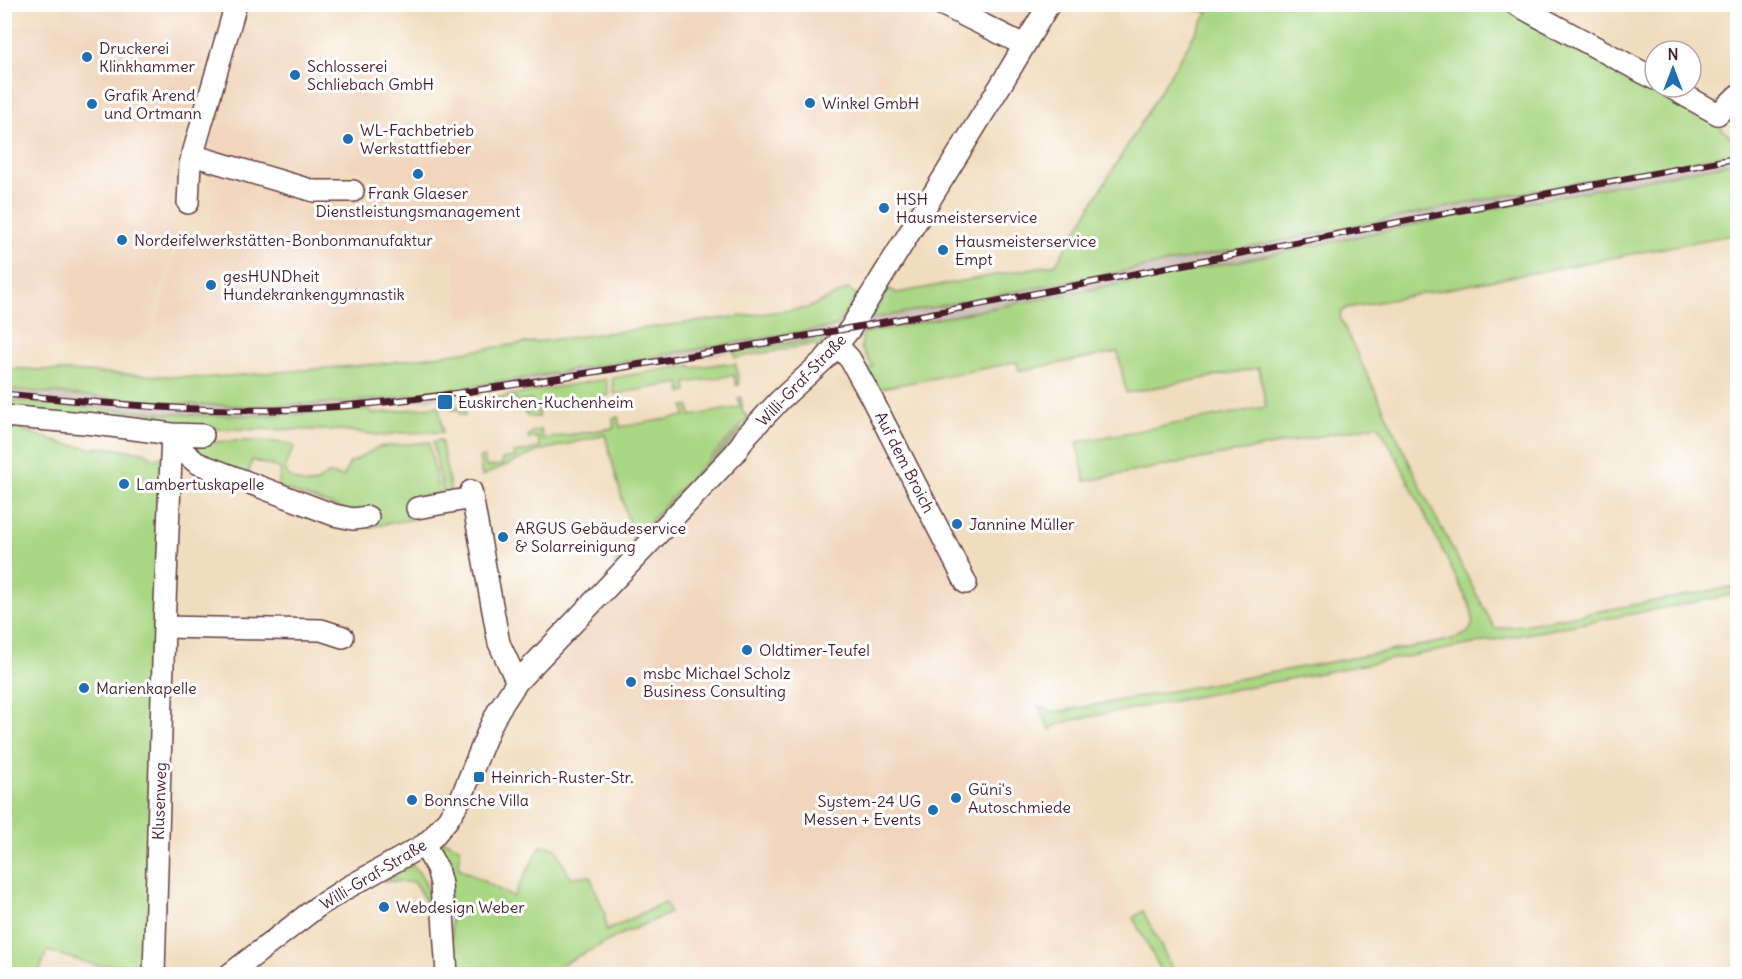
<svg xmlns="http://www.w3.org/2000/svg" width="1742" height="979" viewBox="0 0 1742 979" font-family="Delius,sans-serif">
	<rect width="100%" height="100%" fill="#fff"/>
	<filter id="ink" filterUnits="userSpaceOnUse"><feTurbulence type="fractalNoise" baseFrequency=".0167" numOctaves="2"/><feDisplacementMap in="SourceGraphic" scale="12" xChannelSelector="R" yChannelSelector="G"/><feConvolveMatrix kernelMatrix="1 2 1 2 8 2 1 2 1" color-interpolation-filters="sRGB"/></filter>
	<filter id="wash" filterUnits="userSpaceOnUse"><feTurbulence type="fractalNoise" baseFrequency=".008" numOctaves="4" result="noise"/><feDisplacementMap in="SourceGraphic" scale="24" xChannelSelector="R" yChannelSelector="G"/><feGaussianBlur stdDeviation="1.35" result="paint"/><feColorMatrix in="noise" values="0 0 0 0 0 0 0 0 0 0 0 0 0 0 0 0 0 1.4 0 .05"/><feComposite in="paint" operator="in"/></filter>
	<g filter="url(#wash)">
		<rect width="100%" height="100%" fill="#f0ddbe"/>
		<!-- built -->
		<path fill="#f1d5bd" d="M62,4l111,1 37,8 6,12 -57,197 19,6 -30,104 -9,6 -87,10h-47v-321l58,-6z
			M916,4l15,8 -135,216 70,44 -3,6 -7,-3 -8,14 -40,19 -18,3 -2,-22 -73,7 -1,-3 -254,24 -5,-58 -63,6 -1,-5 -18,2 6,62 -228,20 33,-114 22,6 10,-36 -11,-27 7,-3 156,45 4,-13 7,-25 -33,-10 -31,17 -99,-29 -6,-13 32,-113 149,44 -22,77 26,8 50,-4 -1,-24 11,-39 51,15 48,-101z
			M968,5h68l-11,17 -7,4 -9,-1 -9,-4z
			M884,440l249,478 -115,56h-317l-80,-162 41,-43 -115,-104 188,-199 66,63z"/>
		<!-- industrial -->
		<path fill="#cec1ba" d="M1737,153v9l-272,52 -211,44 -391,75 8,-14 395,-75 212,-43z
			M837,326l-9,11 -338,54 -118,17 -1,1 -62,5 -73,1 -79,-2 -152,-13 -1,-11 176,15 62,2 278,-27z"/>
		<!-- green -->
		<path fill="#aad784" stroke="#7a7b58" stroke-width="1.5" d="M1168,5h339l153,82 51,32 21,19 5,8v7l-259,48 -212,43 -395,75 18,-30 8,4 159,-29 152,-252z
			M1737,162v72l-390,74 -6,4 -1,6 93,194 62,117 34,-5 208,-38v8l-664,126 -17,5 -6,5 -12,-24 13,5h11l383,-70c23,-6 33,-9 25,-35l-74,-150 -18,-31 -293,56 -8,-39 189,-35 -7,-39 -133,25 -8,-41 -99,19 -2,-9 -135,26 -6,-1 -9,-14 1,-4 5,-2 -12,-19 2,-15 391,-75 211,-44z
			M848,289l10,6 -21,31 -317,53 -130,20 -72,5 -76,2 -62,-2 -175,-15v-21l197,10 177,-14 147,-21 282,-35z
			M828,337l-10,11 -4,-4 -79,14 -1,-6z
			M726,363l1,2 9,-1 3,21h-3l-2,-10 -48,8 1,9 -5,1 -2,-10 -66,11 -2,-16 79,-13 1,3z
			M606,379l3,16 -71,12 1,10h-11l-4,-5 10,-2 -2,-10 -16,2 -1,-5 -26,5v4l-24,4v6l-5,-2 -1,-5 -7,1 -1,-3 30,-4v-3z
			M741,397l2,16 6,4 -116,122 -28,-104 -66,16 -57,25 -3,-18 5,-1 2,10 16,-2v-6l13,-2 -1,-4 26,-5 -2,-11 -10,2c0,-8 7,-8 13,-9l2,9 71,-11 -1,-10 5,-1 2,10 65,-11 -1,-10h5l2,10 49,-9 -2,-9z
			M4,400c51,4 101,9 152,13 72,5 144,2 215,-4l1,5 67,-8 4,26 -47,1 -11,3 -43,-6 -128,-1 -209,-18z
			M5,426l22,5 32,12 35,6h2l1,-2 47,5 9,6h10l-14,508 -54,-1 -48,-14 -9,23h-33z
			M742,428l2,1 -128,137 -3,-2z
			M441,440l10,52 -8,1 -10,-51z
			M204,442c24,0 69,-4 90,4l-1,4 -8,15 2,10c8,6 20,12 30,7 5,-2 6,-7 12,-8 6,0 9,3 15,2l6,-14h3l25,-15 51,-5 10,52 -29,5 4,20 -44,8 -13,-13 -79,-27 3,-18 -29,-9 -4,15 -47,-18 -4,-8 2,-5z
			M443,840l17,8 -1,20 54,29 28,-51 14,1 15,30 20,-1 15,38 1,17 59,-29 5,11 -46,20 -81,41h-89l-6,-102 -5,-20z
			M411,864c13,12 20,27 19,44l-16,-26 -30,-1z
			M1143,911l32,63h-12l-30,-56z"/>
	</g>
	<g filter="url(#ink)">
		<g fill="none" stroke-linecap="round" stroke-linejoin="round">
			<defs>
				<path id="minor" d="M941,4l83,41
					M1515,4l140,75
					M1670,87l48,27 20,-19
					M192,155l122,36h39
					M188,203l2,-39 46,-160
					M837,345l13,14 21,38 95,186
					M4,416l91,8 77,10 31,1
					M172,434l13,19 12,10 137,52 19,4 15,-2
					M471,491l28,152 18,39
					M417,508l55,-10
					M164,627l157,3 22,7
					M424,845l13,23 4,16 6,90
					M154,974l10,-347 8,-193
					M230,974l87,-67 28,-18 79,-44 9,-8 15,-18 13,-21 29,-71 8,-16 19,-29 218,-229 12,-18 33,-35 45,-41 25,-30 152,-246 47,-79"/>
			</defs>
			<!-- minor casing -->
			<use href="#minor" stroke="#633c41" stroke-width="24"/>
			<!-- minor -->
			<use href="#minor" stroke="#fff" stroke-width="21"/>
			<defs>
				<path id="rail" d="M4,394c91,8 182,18 273,16 115,-4 229,-24 342,-42 116,-20 232,-39 347,-61 257,-50 514,-102 772,-149"/>
			</defs>
			<!-- rail casing -->
			<use href="#rail" stroke="#4a1f2b" stroke-width="7"/>
			<!-- rail -->
			<use href="#rail" stroke="#fff" stroke-width="4.5" stroke-dasharray="14" stroke-linecap="butt"/>
		</g>
	</g>
	<!-- markers -->
	<g fill="#1f6fb2" stroke="#fff" stroke-width="2">
		<circle cx="87" cy="57" r="6"/>
		<circle cx="295" cy="75" r="6"/>
		<circle cx="810" cy="103" r="6"/>
		<circle cx="92" cy="104" r="6"/>
		<circle cx="348" cy="139" r="6"/>
		<circle cx="418" cy="174" r="6"/>
		<circle cx="884" cy="208" r="6"/>
		<circle cx="122" cy="240" r="6"/>
		<circle cx="943" cy="250" r="6"/>
		<circle cx="211" cy="285" r="6"/>
		<rect x="437" y="394" width="16" height="16" rx="3"/>
		<circle cx="124" cy="484" r="6"/>
		<circle cx="957" cy="524" r="6"/>
		<circle cx="503" cy="537" r="6"/>
		<circle cx="747" cy="650" r="6"/>
		<circle cx="631" cy="682" r="6"/>
		<circle cx="84" cy="688" r="6"/>
		<rect x="473" y="771" width="12" height="12" rx="3"/>
		<circle cx="956" cy="798" r="6"/>
		<circle cx="412" cy="800" r="6"/>
		<circle cx="933" cy="810" r="6"/>
		<circle cx="384" cy="907" r="6"/>
	</g>
	<g text-anchor="middle" dominant-baseline="central" stroke-width="6" stroke-linejoin="round" paint-order="stroke">
		<!-- poi labels -->
		<g font-size="16" fill="#4a1f2b" stroke="#fff" text-anchor="start">
			<text x="99" y="48">Druckerei<tspan x="99" dy="18">Klinkhammer</tspan></text>
			<text x="307" y="66">Schlosserei<tspan x="307" dy="18">Schliebach GmbH</tspan></text>
			<text x="104" y="95">Grafik Arend<tspan x="104" dy="18">und Ortmann</tspan></text>
			<text x="822" y="103">Winkel GmbH</text>
			<text x="360" y="130">WL-Fachbetrieb<tspan x="360" dy="18">Werkstattfieber</tspan></text>
			<text x="418" y="193" text-anchor="middle">Frank Glaeser<tspan x="418" dy="18">Dienstleistungsmanagement</tspan></text>
			<text x="896" y="199">HSH<tspan x="896" dy="18">Hausmeisterservice</tspan></text>
			<text x="134" y="240">Nordeifelwerkstätten-Bonbonmanufaktur</text>
			<text x="955" y="241">Hausmeisterservice<tspan x="955" dy="18">Empt</tspan></text>
			<text x="223" y="276">gesHUNDheit<tspan x="223" dy="18">Hundekrankengymnastik</tspan></text>
			<text x="458" y="402">Euskirchen-Kuchenheim</text>
			<text x="136" y="484">Lambertuskapelle</text>
			<text x="969" y="524">Jannine Müller</text>
			<text x="515" y="528">ARGUS Gebäudeservice<tspan x="515" dy="18">&amp; Solarreinigung</tspan></text>
			<text x="759" y="650">Oldtimer-Teufel</text>
			<text x="643" y="673">msbc Michael Scholz<tspan x="643" dy="18">Business Consulting</tspan></text>
			<text x="96" y="688">Marienkapelle</text>
			<text x="491" y="777">Heinrich-Ruster-Str.</text>
			<text x="968" y="789">Güni's<tspan x="968" dy="18">Autoschmiede</tspan></text>
			<text x="424" y="800">Bonnsche Villa</text>
			<text x="921" y="801" text-anchor="end">System-24 UG<tspan x="921" dy="18">Messen + Events</tspan></text>
			<text x="396" y="907">Webdesign Weber</text>
		</g>
		<!-- street labels -->
		<g font-size="16" fill="#4a1f2b" stroke="#fff">
			<text transform="translate(801 380) rotate(-46)">Willi-Graf-Straße</text>
			<text transform="translate(905 462) rotate(63)">Auf dem Broich</text>
			<text transform="translate(159 801) rotate(-88)">Klusenweg</text>
			<text transform="translate(373 874) rotate(-31)">Willi-Graf-Straße</text>
		</g>
	</g>
	<!-- margin -->
	<rect width="1742" height="979" fill="none" stroke="#fff" stroke-width="24"/>
	<!-- north arrow -->
	<g transform="translate(1673 69)"><circle r="28" fill="#ffffff" stroke="#b7a5aa" stroke-width="1.5"/>
	<path d="M0-4.5L10 22L0 15L-10 22Z" fill="#1f6fb2"/>
	<text y="-9" font-size="16" font-weight="bold" text-anchor="middle" fill="#4a1f2b">N</text>
	</g>
</svg>
